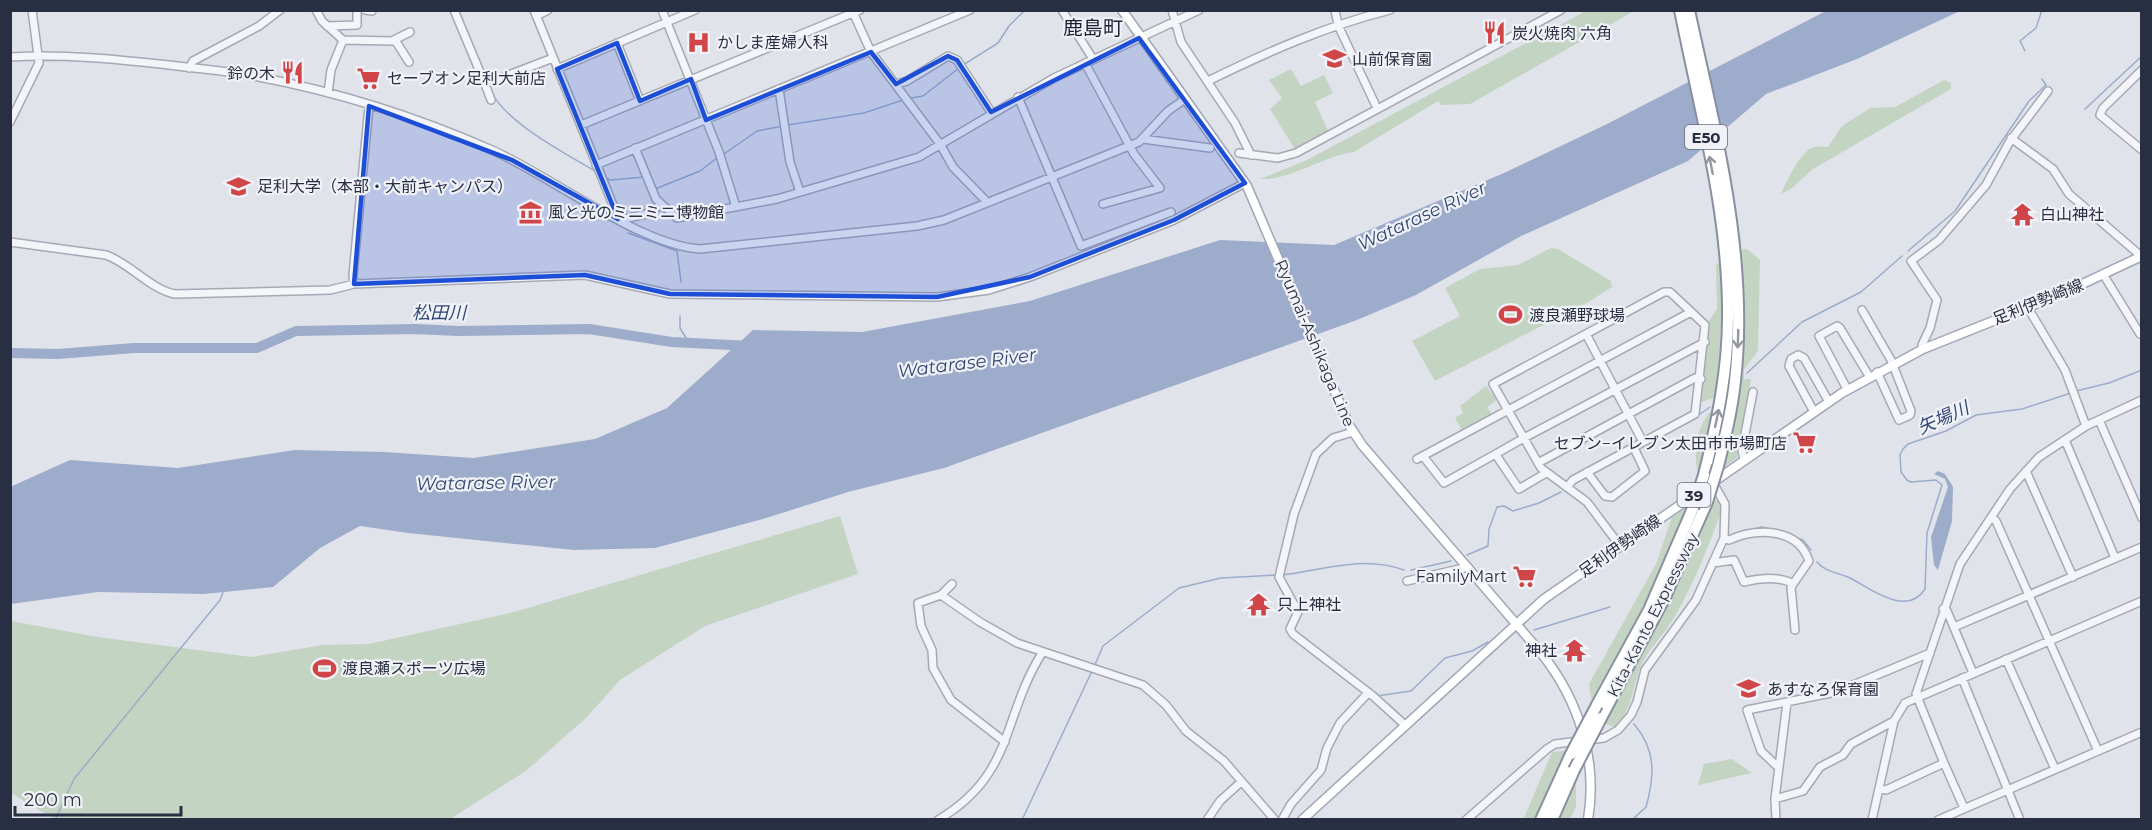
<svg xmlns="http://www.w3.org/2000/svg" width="2152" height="830" viewBox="0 0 2152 830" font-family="Montserrat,'Noto Sans JP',sans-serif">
	<rect width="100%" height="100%" fill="#e1e3ea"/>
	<!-- green -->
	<path fill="#c4d4c2" d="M1586,11h48l-164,93 -29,1 -3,-4 -84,51c-31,4 -65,29 -94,27l47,-19z
		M1291,69l10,17 23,-11 9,18 -18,9 14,31 -33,18 -26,-42 12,-11 -13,-18z
		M1944,80l7,3v6l-138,80 -21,19 -11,6c6,-13 19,-43 33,-47 4,-1 10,0 14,0l14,-21 28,-18 25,-1z
		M1551,248l7,1 53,32 1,6 -22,14 -155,80 -23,-40 48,-25 -15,-28 35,-19 38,-4z
		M1747,249l13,11 -2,91 -14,18v11l4,-2 3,2 -14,78 -14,10 16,-77 4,-42 1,-46 -3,-53z
		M1720,262c3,45 1,91 -6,136l-13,4 8,-81 8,-12 -1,-44z
		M1486,386l11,14 -10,7 6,9 -28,15 -3,-1 -7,-12 8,-5 -3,-7z
		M1713,409l-14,67c-7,-20 -3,-51 14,-67z
		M1714,498l8,5 -1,9c-13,36 -28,73 -47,106 -10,17 -27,32 -34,50 -8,22 -8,42 -25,59l-10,-3 3,-8 63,-117 26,-56z
		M1688,506l-39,90 -57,106 -3,-18 67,-120 16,-47z
		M840,516l18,58 -153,52 -85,54 -33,37 -61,54 -76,48h-396l-43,-26v-172l87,16 153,20 72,-12 46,-1 145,-32z
		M1564,751l2,2 -30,66 -13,1 29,-68z
		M1732,759l20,14 -54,12 6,-21z
		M1576,777v30l-6,12 -12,1z"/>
	<!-- water -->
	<path fill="#9cacca" d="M1826,11h134l-103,48 -91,35 -78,67 -167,75 -105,59 -59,25 -413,148 -96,24 -85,27 -108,29 -81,2 -166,-17 -48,-7 -40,22 -47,39 -69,7 -106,-2 -87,12 -1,-117 60,-27 108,8 117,-18 89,2 90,6 121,-19 72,-31 86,-78 109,2 168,-31 190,-61 114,5 170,-72 101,-48z
		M1938,471l7,3 8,13 -1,34 -14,49 -4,-5 -3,-28 17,-50 -3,-8 -11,-5z"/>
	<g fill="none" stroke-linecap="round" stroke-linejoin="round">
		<!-- stream -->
		<path stroke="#9cacca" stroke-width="1.5" d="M2025,51l-5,-10 16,-13 6,-18
			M963,65l35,-22 11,-17 16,-16
			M491,91c14,31 75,63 104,80
			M911,98l12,-2 36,-28
			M2085,109l57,-53
			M788,125l76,-12 39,-13
			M724,154l33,-23 26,-5
			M605,177l5,3 34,-3
			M655,189l45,-18 17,-13
			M628,233l49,18 4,31
			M1908,251l47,-40 74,-110 17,-16 -4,-6
			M680,316v12l9,15
			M1747,373l55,-51 59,-30 41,-36
			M2076,391l33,-8 33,-13
			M1696,417l14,-10
			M1778,531l25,9 8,10
			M1735,534l27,-7 12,3
			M1467,555l21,-9 1,-17 8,-22 7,-1 9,5 26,-8 22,-11
			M1817,562c8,10 22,11 33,16 20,10 57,40 75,11l2,-56 15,-48 -6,-5 -25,2 -4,-2 -6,-8 -1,-17 3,-6 5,-5 38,-13 30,-16 46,-6 49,-16
			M1411,570l40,-9
			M1282,575c41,-5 81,-20 122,-5
			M1534,630l76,-23
			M1651,656l43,-58 8,-20
			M1094,667l9,-21 76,-58 42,-10 56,-3
			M1377,696l34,-5 34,-33 27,-7 16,-9
			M1324,769l3,-9
			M55,820l19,-41 146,-179 4,-10
			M1022,820l70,-149
			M1632,820l14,-13c9,-32 10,-57 -12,-83"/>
		<!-- river -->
		<path stroke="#9cacca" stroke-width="10" d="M10,353l48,1 76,-6h123l39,-17 119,-2 43,2 131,-2 83,13 78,4"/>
		<defs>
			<path id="minor" d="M316,10l6,11 21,19 -12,30 -3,23
				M365,10l7,1
				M454,10l31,74 68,-26
				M534,10l79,195v11
				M662,10l57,142 17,55
				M852,10l19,42 69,92 13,23 34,35
				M1062,10l31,49
				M1172,10l9,32 54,81 16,32
				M1335,10l3,15 37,79
				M536,16l12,-6
				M327,26l30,-1v-15
				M343,40l49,1 18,-9
				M395,40l14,22
				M617,43l23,58
				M10,57c56,-3 104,2 159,8 30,4 60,6 90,12 79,15 160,41 233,73 59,26 147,95 208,99l217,-23 27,-6 195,-78 29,-31 17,-12
				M1085,63l49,91 26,34 -57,16
				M189,68l4,-7 66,-35 21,-16
				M557,69l138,-59
				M2142,70l-39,38 -3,7 42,35
				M1208,81c59,-29 118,-55 182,-71
				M485,84l6,16
				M896,84l11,-3 41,-25 9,4 34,52
				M779,89l11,73 10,30
				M1018,97l63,149 90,-34
				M10,122l29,-59 -7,-53
				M581,125l279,-115
				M2011,138l42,31 16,25 72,62
				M1143,139l67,9
				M635,148l21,51 21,19 100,-19 142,-42 135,-79 145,-68
				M1239,153l39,5 18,-5 265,-143
				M596,165l374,-155
				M620,220l26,-6 15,-9
				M10,242l96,13c25,9 44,34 69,39l155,-4 24,-6 231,-9 85,19 267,3 52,-7 41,-13 144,-57 71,-37
				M2103,274l37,60
				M354,284l-1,-9 16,-169
				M2028,308l37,62 21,56
				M1862,310l29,50 20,51 -1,4 -11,5 -22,-48
				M1586,334l57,108
				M1923,349l-1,-4 8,-17 7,-28 -26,-39 28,-21 47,-55 24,-44 38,-50
				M1847,389l-28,-53 18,-10 3,2 29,48
				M1814,412l-25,-46 2,-7 7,-4 6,3 25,44
				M2099,420l43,98
				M1353,432l-20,6 -17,16 -22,60 -15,63 19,35 -8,17 3,5 80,62 32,29
				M2065,440l50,118
				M1496,455l23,34 27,-16
				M1423,456l21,27 80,-45 181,-96
				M1417,459l274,-147
				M1744,460l-2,-10 11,-58
				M1538,463l157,-85 6,1
				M2026,471l47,106
				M1587,472l18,24 7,1 33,-26 -11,-23
				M1567,487l6,-7 122,-66 10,-89 -35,-33h-6l-171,92 48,84 46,34 33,44
				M1992,517l4,4 102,230
				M1724,538l5,2c27,-12 69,-13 80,21l-18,26 4,43
				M1713,563l21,-3 10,22c16,-4 33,-6 48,1
				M1407,581l61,-14
				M952,584l-11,11 39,27 37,21 126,42 23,20 20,26 38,30 51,59
				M941,595l-23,8 3,23 11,24 1,18 18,32 54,42
				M1943,609l4,2 26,62
				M1954,627l188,-80
				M2006,659l49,110
				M1962,678l58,142
				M1944,763l-28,-69 44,-130 50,-75 29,-32 47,-31 56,-26
				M1778,767l-17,-16 -14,-41 89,-18 94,-39
				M1879,789l7,1 58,-27 20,45
				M1775,799l28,-8 17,-24 23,-12 8,-11 43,-23
				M938,820c77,-46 63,-101 104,-167
				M1207,820l13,-19 21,-19
				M1282,820l9,-16 30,-34 6,-22 13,-25 28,-30
				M1466,820l81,-71 8,-5 49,-6 14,-8 13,-15 6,-13 8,-32 51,-70 28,-62 1,-34 -13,-23
				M1776,820l-1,-21 12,-96
				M1872,820l22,-99 11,-18 237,-102
				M1938,820l204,-88"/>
			<path id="major" d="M1122,10l125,176 102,239 13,20 180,209c37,47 56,106 46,166
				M1302,820l242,-221 298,-206 81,-44 140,-56 79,-37"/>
			<path id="highway" d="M1680,10c20,101 49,204 48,307 0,54 -11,106 -24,158
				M1689,10c26,121 60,246 46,371 -3,29 -10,57 -17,85
				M1597,705l52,-95 44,-102
				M1601,718l64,-121 42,-95
				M1541,820l30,-66
				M1552,820l22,-50"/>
		</defs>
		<!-- minor casing -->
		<use href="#minor" stroke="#a6a9b4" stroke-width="10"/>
		<!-- major casing -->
		<use href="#major" stroke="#a0a6b6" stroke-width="11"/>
		<!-- highway casing -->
		<use href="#highway" stroke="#888fa0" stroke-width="14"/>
		<!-- minor -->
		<use href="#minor" stroke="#f4f5f8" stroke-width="7"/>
		<!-- major -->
		<use href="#major" stroke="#fff" stroke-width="8"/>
		<!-- highway -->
		<use href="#highway" stroke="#fff" stroke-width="10"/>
		<defs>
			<path id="highway-bridge" d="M1707,502l11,-36
				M1693,508l11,-33
				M1571,754l26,-49
				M1574,770l27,-52"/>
		</defs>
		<!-- highway-bridge casing -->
		<use href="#highway-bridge" stroke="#888fa0" stroke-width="14" stroke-linecap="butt"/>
		<!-- highway-bridge -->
		<use href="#highway-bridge" stroke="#fff" stroke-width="10"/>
	</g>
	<!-- one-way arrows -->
	<defs><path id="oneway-shaft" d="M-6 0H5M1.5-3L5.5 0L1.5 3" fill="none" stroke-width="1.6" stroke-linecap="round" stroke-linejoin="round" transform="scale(1.5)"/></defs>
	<g stroke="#9497a0">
		<use href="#oneway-shaft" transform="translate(1711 165) rotate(-101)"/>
		<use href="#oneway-shaft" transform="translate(1738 339) rotate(92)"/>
		<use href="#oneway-shaft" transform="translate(1717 418) rotate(-78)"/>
	</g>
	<!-- marked area -->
	<path fill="#1d4ed8" fill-opacity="0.2" stroke="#1d4ed8" stroke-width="4.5" stroke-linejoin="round" d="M1139,38l106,145 -71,37 -144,57 -93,20 -267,-3 -85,-19 -231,9 15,-178 143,54 106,59 -61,-150 60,-26 23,58 51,-22 15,41 165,-68 25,32 52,-28 9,4 34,52z"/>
	<!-- icons -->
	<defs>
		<symbol id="restaurant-bare" viewBox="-9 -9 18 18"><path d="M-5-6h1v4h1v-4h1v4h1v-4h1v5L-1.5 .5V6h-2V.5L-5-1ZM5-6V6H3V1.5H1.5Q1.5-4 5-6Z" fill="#cf4548" stroke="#f1f2f7" stroke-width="2.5" paint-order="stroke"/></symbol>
		<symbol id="hospital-bare" viewBox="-9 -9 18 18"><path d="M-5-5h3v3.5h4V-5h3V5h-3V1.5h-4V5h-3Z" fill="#cf4548" stroke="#f1f2f7" stroke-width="2.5" paint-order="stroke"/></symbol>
		<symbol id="school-bare" viewBox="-9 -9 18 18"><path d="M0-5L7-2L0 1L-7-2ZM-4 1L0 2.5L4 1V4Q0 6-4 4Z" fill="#cf4548" stroke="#f1f2f7" stroke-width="2.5" paint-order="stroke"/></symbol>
		<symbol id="supermarket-bare" viewBox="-9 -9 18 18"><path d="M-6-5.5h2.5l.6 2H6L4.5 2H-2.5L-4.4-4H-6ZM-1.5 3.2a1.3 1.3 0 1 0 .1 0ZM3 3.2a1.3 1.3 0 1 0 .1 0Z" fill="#cf4548" stroke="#f1f2f7" stroke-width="2.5" paint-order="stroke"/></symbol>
		<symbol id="university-bare" viewBox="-9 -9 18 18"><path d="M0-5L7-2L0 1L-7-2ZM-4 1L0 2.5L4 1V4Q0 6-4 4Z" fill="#cf4548" stroke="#f1f2f7" stroke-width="2.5" paint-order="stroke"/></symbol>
		<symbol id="museum-bare" viewBox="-9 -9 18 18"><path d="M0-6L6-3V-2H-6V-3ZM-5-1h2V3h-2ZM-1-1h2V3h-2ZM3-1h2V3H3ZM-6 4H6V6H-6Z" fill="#cf4548" stroke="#f1f2f7" stroke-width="2.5" paint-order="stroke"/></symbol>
		<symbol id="temple-bare" viewBox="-9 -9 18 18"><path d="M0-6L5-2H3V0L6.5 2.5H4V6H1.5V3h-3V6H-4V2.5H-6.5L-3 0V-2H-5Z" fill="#cf4548" stroke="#f1f2f7" stroke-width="2.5" paint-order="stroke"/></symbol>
		<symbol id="stadium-bare" viewBox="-9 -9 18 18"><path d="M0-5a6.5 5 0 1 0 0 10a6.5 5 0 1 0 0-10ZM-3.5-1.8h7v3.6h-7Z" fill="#cf4548" stroke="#f1f2f7" stroke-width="2.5" paint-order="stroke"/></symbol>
	</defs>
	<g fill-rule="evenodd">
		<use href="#restaurant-bare" x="1478" y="16" width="33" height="33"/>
		<use href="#hospital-bare" x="682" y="26" width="33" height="33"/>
		<use href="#school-bare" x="1318" y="42" width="33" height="33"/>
		<use href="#restaurant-bare" x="276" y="56" width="33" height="33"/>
		<use href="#supermarket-bare" x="352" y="62" width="33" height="33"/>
		<use href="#university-bare" x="222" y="170" width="33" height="33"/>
		<use href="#museum-bare" x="514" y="196" width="33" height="33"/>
		<use href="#temple-bare" x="2006" y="198" width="33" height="33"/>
		<use href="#stadium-bare" x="1494" y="298" width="33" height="33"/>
		<use href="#supermarket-bare" x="1788" y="426" width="33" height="33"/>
		<use href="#supermarket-bare" x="1508" y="560" width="33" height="33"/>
		<use href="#temple-bare" x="1242" y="588" width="33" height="33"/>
		<use href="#temple-bare" x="1558" y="634" width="33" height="33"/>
		<use href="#stadium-bare" x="308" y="652" width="33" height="33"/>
		<use href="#school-bare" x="1732" y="672" width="33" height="33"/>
	</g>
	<g text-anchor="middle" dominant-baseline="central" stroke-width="4.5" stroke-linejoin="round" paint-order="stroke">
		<!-- shield labels -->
		<g fill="#f1f2f7" stroke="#656a78" stroke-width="1.5">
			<rect x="1685" y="125" width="42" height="24" rx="4.5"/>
			<rect x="1677.5" y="483" width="33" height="24" rx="4.5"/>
		</g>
		<g font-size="15" font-weight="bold" fill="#292f42">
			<text x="1706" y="137">E50</text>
			<text x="1694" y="495">39</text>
		</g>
		<!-- poi labels -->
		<g font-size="16" fill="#292f42" stroke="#f1f2f7" text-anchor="start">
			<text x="1512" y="33">炭火焼肉 六角</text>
			<text x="717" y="42">かしま産婦人科</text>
			<text x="1352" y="59">山前保育園</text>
			<text x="275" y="73" text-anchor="end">鈴の木</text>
			<text x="387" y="78">セーブオン足利大前店</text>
			<text x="257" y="186">足利大学（本部・大前キャンパス）</text>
			<text x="548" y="212">風と光のミニミニ博物館</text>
			<text x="2040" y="214">白山神社</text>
			<text x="1529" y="315">渡良瀬野球場</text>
			<text x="1787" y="443" text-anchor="end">セブン−イレブン太田市市場町店</text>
			<text x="1507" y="576" text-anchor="end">FamilyMart</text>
			<text x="1277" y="604">只上神社</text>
			<text x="1557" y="650" text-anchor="end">神社</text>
			<text x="342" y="668">渡良瀬スポーツ広場</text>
			<text x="1767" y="689">あすなろ保育園</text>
		</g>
		<!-- street labels -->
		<g font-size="16" fill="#292f42" stroke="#f1f2f7">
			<text transform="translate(2038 302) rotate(-22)">足利伊勢崎線</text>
			<text transform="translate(1315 343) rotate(67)">Ryumai-Ashikaga Line</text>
			<text transform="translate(1620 546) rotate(-35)">足利伊勢崎線</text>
			<text transform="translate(1653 615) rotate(-63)">Kita-Kanto Expressway</text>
		</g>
		<!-- water labels -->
		<g font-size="18" font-style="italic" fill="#334876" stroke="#f1f2f7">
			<text transform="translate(1422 216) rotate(-25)">Watarase River</text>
			<text x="439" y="313">松田川</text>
			<text transform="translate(967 363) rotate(-7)">Watarase River</text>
			<text transform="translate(1943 418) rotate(-24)">矢場川</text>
			<text transform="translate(486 483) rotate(-1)">Watarase River</text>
		</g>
		<!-- quarter labels -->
		<g font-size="20" fill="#1b2032" stroke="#f1f2f7">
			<text x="1093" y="28">鹿島町</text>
		</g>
	</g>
	<!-- border -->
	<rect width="2152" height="830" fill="none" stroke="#292f42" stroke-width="24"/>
	<!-- scale -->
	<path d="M15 806v9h166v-9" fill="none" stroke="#292f42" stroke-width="3"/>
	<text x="24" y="806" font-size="18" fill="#292f42" stroke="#f1f2f7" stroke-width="4.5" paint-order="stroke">200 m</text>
</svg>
